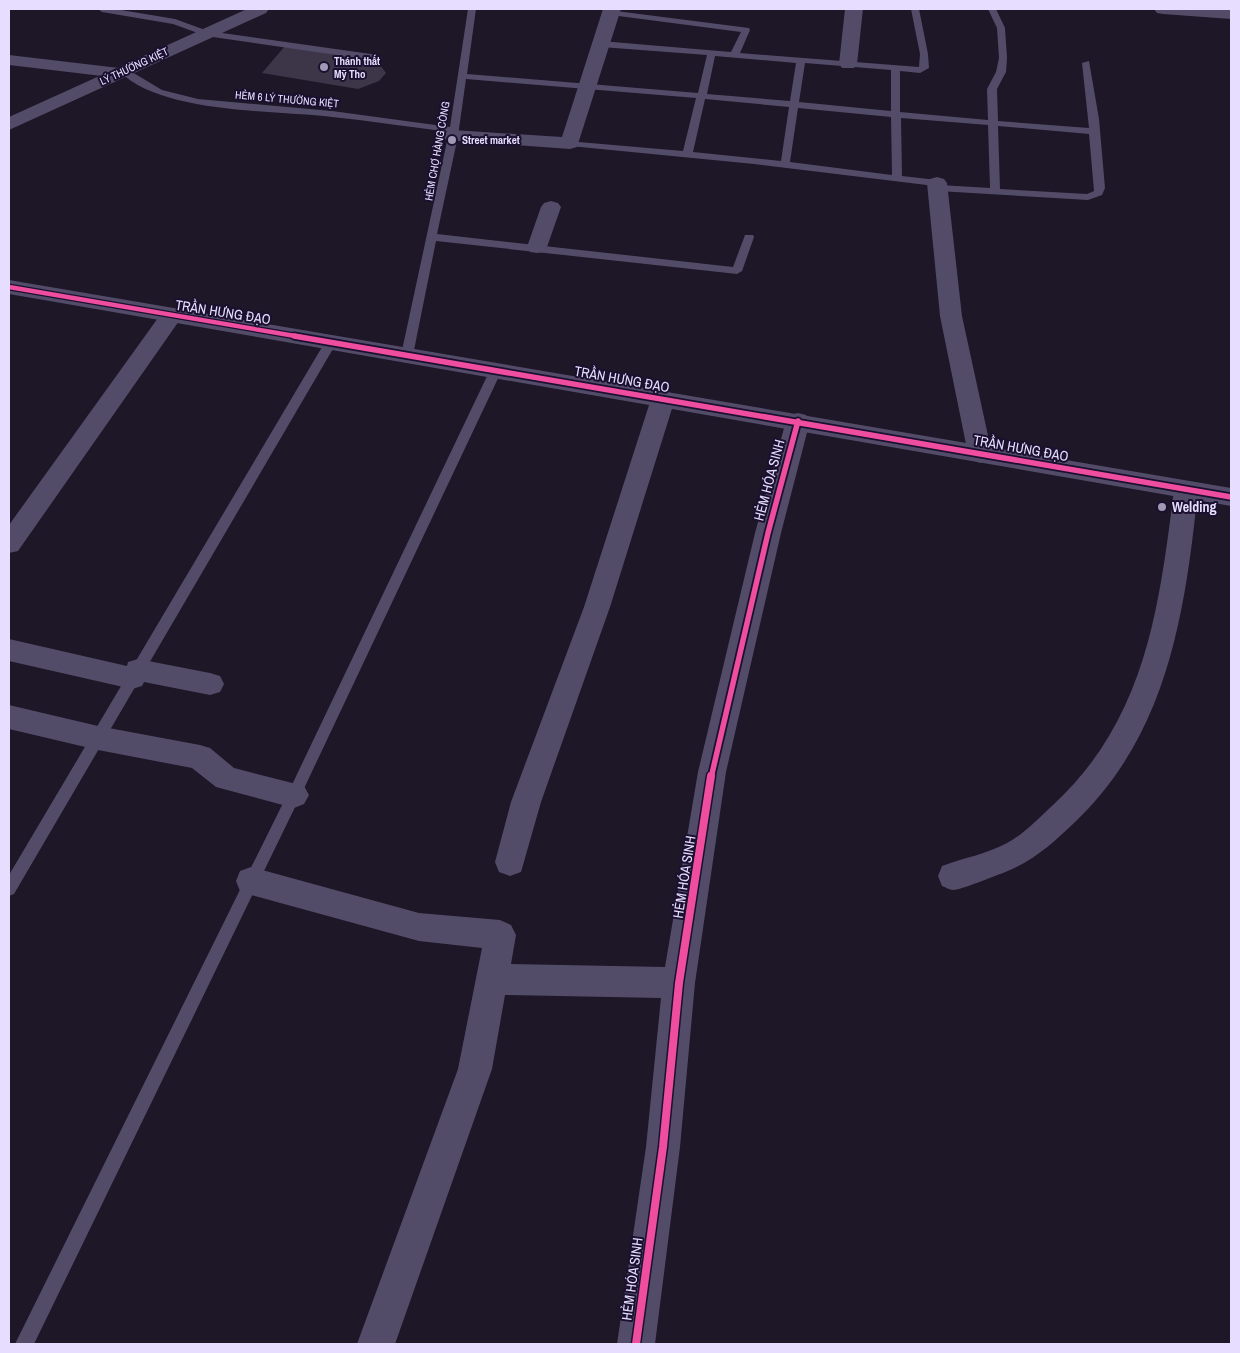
<svg xmlns="http://www.w3.org/2000/svg" width="1240" height="1353" viewBox="0 0 1240 1353" font-family="'Archivo Narrow',sans-serif">
	<rect width="100%" height="100%" fill="#1d1728"/>
	<!-- building -->
	<path fill="#3d3649" d="M285,46l93,16 8,11 -7,8 -21,8 -96,-16z"/>
	<g fill="none" stroke-linecap="round" stroke-linejoin="round">
		<!-- service -->
		<path fill="#524c68" fill-rule="evenodd" d="M98,9h17l60,10 33,12 170,24 4,3 -4,3 -172,-25 -33,-12 -71,-12z
			M468,9h8l-9,65 231,19 9,-38 -106,-8 -4,-3 4,-3 130,11 10,-20 -130,-17 -3,-1v-4l141,18 1,2 -10,23 179,14 1,-13 -9,-45h8l9,45 1,14 -9,5 -20,-2v41l88,8 -1,-31 9,-17 3,-14 -2,-30 -9,-19h8l9,19 2,30 -1,14 -9,17 1,32 91,7 -7,-65 7,-2 10,58 6,69 -3,7 -14,5 -150,-9 -5,-3 2,-2 -181,-22 -184,-18 -3,-1v-4l116,10 13,-53 -230,-19 -8,57 -21,98 296,33 12,-32h8l1,2 -12,34 -5,3 -301,-33 -23,114 -6,4 -6,-4 48,-223c-39,-5 -78,-11 -117,-15 -58,-7 -171,-3 -213,-46l8,-2 35,21 36,9 134,12 118,16zM715,56l81,7 -6,38 -83,-7zM805,63l86,7v41l-92,-9zM705,99l84,8 -8,54 -88,-9zM798,108l93,9 1,58 -102,-13zM901,118l87,7 2,63 -50,-3 2,-2 -5,-3 -35,-4zM998,126l91,8 5,57 -7,3 -87,-5z
			M331,338l6,4 -323,552 -5,2v-21l316,-533z
			M496,366l6,4 -203,429 -265,545h-19l274,-553 201,-421z"/>
		<!-- minor -->
		<path fill="#524c68" fill-rule="evenodd" d="M603,9h18l-44,138 -7,2 -124,-9 -3,-4 3,-4 7,-2 109,7z
			M845,9h18l-6,55 -3,4h-12l-3,-4z
			M1154,9h77v10l-68,-5 -6,-1z
			M9,55l110,13 6,1 3,4 -3,4 -6,1 -110,-13z
			M937,177l7,2 3,4 15,133 30,138 -4,6 -8,3 -8,-3 -4,-6 -28,-138 -13,-133 3,-4z
			M551,201l7,2 3,4 -14,40 -3,5 -7,1 -7,-1 -3,-5 14,-40 3,-4z
			M171,309l8,2 3,5 -3,5 -161,230 -9,2v-28l154,-214z
			M663,391l8,2 4,6 -65,208 -69,195 -20,70 -11,4 -11,-4 -4,-10 16,-60 73,-195 67,-208 4,-6z
			M798,413l8,2 4,6 -29,112 -55,239 -31,211 -15,164 -25,197h-38l29,-197 15,-149 -156,-3 -13,74 -97,275h-38l101,-275 24,-121 -63,-7 -168,-46 -11,-4 -4,-10 4,-10 11,-4 168,46 81,7 11,5 5,10 -5,29 154,3 33,-195 57,-239 31,-112 4,-6z
			M1186,481l9,3 3,6c-13,123 -30,244 -124,333 -22,21 -42,39 -71,50 -9,3 -42,17 -50,17 -3,0 -8,-3 -11,-4l-4,-10 4,-10c21,-8 45,-12 65,-23 17,-9 32,-25 46,-38 93,-86 106,-197 121,-315l3,-6z
			M9,639l118,27 1,-4 10,-3 72,14 10,3 4,8 -4,8 -10,3 -66,-13 -2,4 -10,3 -123,-28z
			M9,705l89,21 102,19 10,3 24,20 70,18 5,9 -5,9 -10,4 -78,-21 -24,-19 -94,-18 -89,-21z"/>
		<!-- tertiary -->
		<path fill="#524c68" fill-rule="evenodd" d="M247,9h22l-3,4 -257,117v-13z
			M9,280l1222,208v18l-1222,-212z"/>
		<defs>
			<path id="cycleway-far2" d="M9,287l292,50"/>
			<path id="cycleway-far1" d="M294,336l937,161
				M711,778l57,-245 30,-112"/>
			<path id="cycleway" d="M636,1344l27,-197 16,-164 32,-207"/>
		</defs>
		<!-- cycleway-far2 casing -->
		<use href="#cycleway-far2" stroke="#1b102f" stroke-width="7"/>
		<!-- cycleway-far1 casing -->
		<use href="#cycleway-far1" stroke="#1b102f" stroke-width="9"/>
		<!-- cycleway casing -->
		<use href="#cycleway" stroke="#1b102f" stroke-width="11"/>
		<!-- cycleway-far2 -->
		<use href="#cycleway-far2" stroke="#ef4d9e" stroke-width="4.5"/>
		<!-- cycleway-far1 -->
		<use href="#cycleway-far1" stroke="#ef4d9e" stroke-width="5.5"/>
		<!-- cycleway -->
		<use href="#cycleway" stroke="#ef4d9e" stroke-width="8"/>
	</g>
	<!-- markers -->
	<g fill="#a098b4" stroke="#1b102f" stroke-width="2">
		<circle cx="324" cy="67" r="5"/>
		<circle cx="452" cy="140" r="5"/>
		<circle cx="1162" cy="507" r="5"/>
	</g>
	<g text-anchor="middle" dominant-baseline="central" stroke-width="4" stroke-linejoin="round" paint-order="stroke">
		<!-- far-poi labels -->
		<g font-size="11" font-weight="bold" fill="#e7deff" stroke="#1b102f" text-anchor="start">
			<text x="334" y="61">Thánh thất<tspan x="334" dy="13">Mỹ Tho</tspan></text>
			<text x="462" y="140">Street market</text>
		</g>
		<!-- far-street labels -->
		<g font-size="11" fill="#e7deff" stroke="#1b102f">
			<text transform="translate(134 66) rotate(-25)">LÝ THƯỜNG KIỆT</text>
			<text transform="translate(287 99) rotate(5)">HẺM 6 LÝ THƯỜNG KIỆT</text>
			<text transform="translate(437 151) rotate(-80)">HẺM CHỢ HÀNG CÒNG</text>
		</g>
		<!-- street labels -->
		<g font-size="14" fill="#e7deff" stroke="#1b102f">
			<text transform="translate(223 312) rotate(9)">TRẦN HƯNG ĐẠO</text>
			<text transform="translate(622 379) rotate(10)">TRẦN HƯNG ĐẠO</text>
			<text transform="translate(1021 448) rotate(10)">TRẦN HƯNG ĐẠO</text>
			<text transform="translate(769 480) rotate(-75)">HẺM HÓA SINH</text>
			<text transform="translate(684 877) rotate(-81)">HẺM HÓA SINH</text>
			<text transform="translate(632 1279) rotate(-82)">HẺM HÓA SINH</text>
		</g>
		<!-- poi labels -->
		<g font-size="14" font-weight="bold" fill="#e7deff" stroke="#1b102f" text-anchor="start">
			<text x="1172" y="507">Welding</text>
		</g>
	</g>
	<!-- border -->
	<rect width="1240" height="1353" fill="none" stroke="#e7deff" stroke-width="20"/>
</svg>
